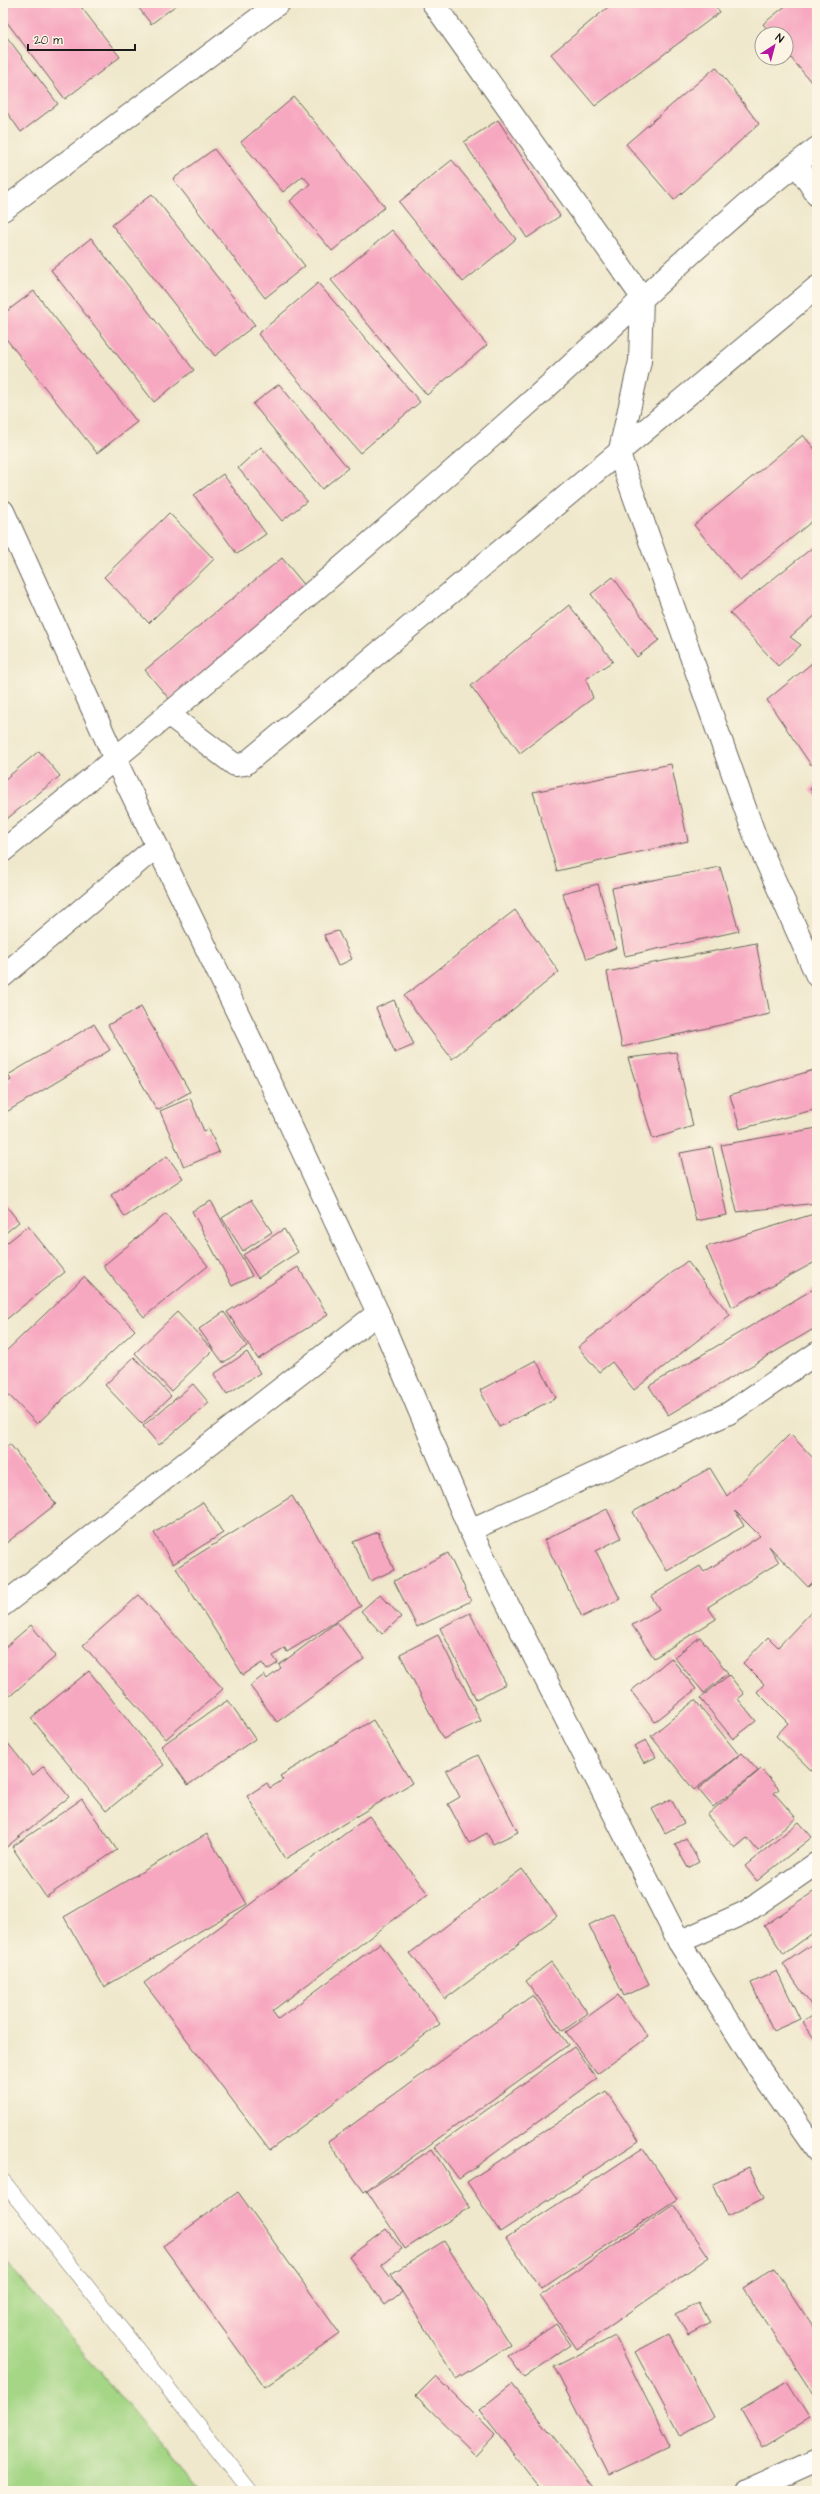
<svg xmlns="http://www.w3.org/2000/svg" width="820" height="2494" viewBox="0 0 820 2494" font-family="'Architects Daughter',sans-serif">
	<rect width="100%" height="100%" fill="#fcf5e5"/>
	<filter id="ink" filterUnits="userSpaceOnUse"><feTurbulence type="fractalNoise" baseFrequency=".025" numOctaves="2"/><feDisplacementMap in="SourceGraphic" scale="8" xChannelSelector="R" yChannelSelector="G"/><feConvolveMatrix kernelMatrix="1 2 1 2 8 2 1 2 1" color-interpolation-filters="sRGB"/></filter>
	<filter id="wash" filterUnits="userSpaceOnUse"><feTurbulence type="fractalNoise" baseFrequency=".012" numOctaves="4" result="noise"/><feDisplacementMap in="SourceGraphic" scale="16" xChannelSelector="R" yChannelSelector="G"/><feGaussianBlur stdDeviation="0.9" result="paint"/><feColorMatrix in="noise" values="0 0 0 0 0 0 0 0 0 0 0 0 0 0 0 0 0 1.4 0 .05"/><feComposite in="paint" operator="in"/></filter>
	<g filter="url(#wash)">
		<rect width="100%" height="100%" fill="#efe8cc"/>
		<!-- green -->
		<path fill="#a4d685" stroke="#607950" d="M3,2258l197,233h-197z"/>
		<g id="blocks">
			<!-- building -->
			<path fill="#f7a8c1" d="M3,3h75l42,54 -55,42 -62,-82z
				M135,3h44l-28,21z
				M613,3h100l7,9 -125,94 -44,-52z
				M789,3h28v86l-31,-37v-18h-15l-8,-10z
				M3,32l55,72 -37,28 -18,-25z
				M716,67l43,57 -85,76 -48,-56z
				M294,97l91,110 -53,44 -42,-50 20,-17 -7,-8 -20,16 -42,-50z
				M498,120l62,96 -33,22 -63,-96z
				M214,149l91,117 -40,32 -92,-119z
				M452,160l64,79 -53,43 -64,-80z
				M152,194l103,131 -40,31 -103,-131z
				M392,230l95,115 -60,50 -96,-115z
				M91,238l103,132 -40,32 -103,-132z
				M318,283l102,119 -60,51 -102,-119z
				M34,291l103,131 -40,31 -94,-118v-21z
				M279,384l69,84 -26,21 -69,-85z
				M803,435l14,17v65l-77,64 -46,-56z
				M261,447l46,54 -25,20 -44,-53z
				M223,474l43,60 -29,20 -43,-59z
				M169,513l45,46 -65,64 -45,-46z
				M817,544v70l-27,23 11,8 -23,21 -48,-53z
				M282,558l25,30 -137,112 -25,-30z
				M613,577l46,63 -22,17 -46,-63z
				M569,605l44,56 -27,18 7,19 -73,55 -49,-67z
				M817,659v100l-6,6 -44,-65z
				M39,751l21,25 -57,46v-41z
				M671,764l17,77 -131,30 -24,-79z
				M817,783v14l-7,-8z
				M720,867l19,64 -114,25 -13,-68z
				M598,884l18,64 -29,11 -25,-66z
				M515,910l44,62 -107,87 -48,-63z
				M338,931l14,28 -14,7 -14,-31z
				M756,943l14,71 -148,33 -15,-75z
				M394,1000l20,45 -19,8 -19,-45z
				M141,1007l49,85 -33,18 -49,-85z
				M94,1024l16,26 -107,64v-29l8,-5 -3,-5z
				M676,1052l17,74 -40,13 -25,-81z
				M817,1069v40l-77,20 -10,-34z
				M190,1098l14,33 5,-2 10,23 -35,15 -24,-56z
				M817,1128v75l-80,9 -16,-67z
				M712,1147l15,68 -31,6 -16,-68z
				M167,1156l16,22 -58,39 -14,-22z
				M251,1200l21,32 -29,19 -21,-33z
				M211,1201l41,75 -20,10 -40,-75z
				M3,1202l16,20 -16,13z
				M817,1213v48l-85,46 -26,-60z
				M166,1214l42,52 -64,51 -41,-51z
				M28,1226l37,46 -62,50v-76z
				M284,1229l14,23 -40,26 -15,-23z
				M687,1261l43,54 -96,75 -22,-28 -13,10 -21,-25z
				M298,1267l30,48 -70,44 -31,-47z
				M84,1277l51,53 -98,94 -34,-35v-35z
				M817,1287v40l-149,88 -19,-29z
				M177,1312l36,38 -42,41 -36,-38z
				M224,1312l23,34 -24,17 -24,-34z
				M247,1352l13,21 -33,21 -13,-20z
				M134,1357l37,39 -29,28 -37,-39z
				M536,1360l20,38 -57,29 -19,-37z
				M193,1384l16,19 -50,42 -16,-19z
				M790,1434l27,28v116l-9,9 -39,-41 10,16 -71,45 8,12 -62,39 -22,-33 27,-16 -8,-13 49,-30 4,6 56,-36 -25,-25 9,15 -77,45 -34,-59 77,-44 17,28z
				M10,1444l46,60 -51,40 -2,-95z
				M292,1496l69,110 -74,46 -2,-4 -12,8 5,7 -11,7 -5,-7 -19,12 -67,-107z
				M203,1502l20,31 -50,31 -19,-31z
				M607,1509l14,29 -25,13 24,48 -38,18 -38,-77z
				M378,1532l16,38 -24,11 -17,-39z
				M448,1553l23,48 -54,26 -23,-46z
				M380,1594l21,23 -19,17 -21,-23z
				M139,1595l84,94 -57,50 -83,-94z
				M817,1606v160l-5,5 -36,-35 12,-13 -31,-31 7,-8 -21,-21 25,-26 10,10z
				M470,1613l36,71 -30,15 -36,-71z
				M337,1622l27,37 -87,63 -27,-36 14,-11 3,4 14,-11 -2,-3z
				M31,1625l25,31 -46,40 -7,-9v-38z
				M438,1635l43,86 -38,18 -43,-85z
				M700,1637l28,36 -24,20 -30,-36z
				M671,1658l25,31 -41,33 -24,-31z
				M89,1671l75,94 -58,46 -75,-93z
				M729,1675l15,19 -6,5 18,22 -23,18 -33,-41z
				M228,1700l27,39 -67,46 -27,-39z
				M695,1700l44,55 -45,35 -43,-54z
				M373,1720l39,63 -127,76 -38,-63 20,-13 3,5 13,-8 -3,-4z
				M3,1737l30,38 11,-9 25,31 -65,52z
				M646,1740l10,17 -12,6 -10,-17z
				M742,1753l16,18 -45,36 -15,-18z
				M478,1755l40,77 -25,12 -6,-11 -18,10 -21,-39 12,-7 -14,-26z
				M761,1769l18,20 -5,4 22,25 -38,33 -11,-13 -12,10 -28,-33z
				M82,1799l35,51 -71,47 -34,-50z
				M671,1799l13,24 -19,10 -13,-24z
				M369,1816l59,78 -156,117 6,8 102,-76 60,81 -170,126 -126,-167z
				M799,1822l13,15 -55,44 -12,-15z
				M207,1834l40,70 -143,83 -40,-70z
				M686,1838l13,24 -11,6 -13,-23z
				M522,1869l35,47 -112,83 -35,-46z
				M816,1890l1,40 -33,24 -20,-28z
				M613,1913l36,71 -25,12 -35,-71z
				M817,1941v69l-2,1 -32,-47z
				M551,1962l37,51 -25,18 -37,-50z
				M777,1971l23,48 -27,12 -22,-48z
				M533,1995l35,50 -204,147 -36,-50z
				M618,1995l30,42 -51,37 -31,-42z
				M817,2013v30l-14,-21z
				M574,2047l23,32 -138,100 -24,-32z
				M606,2091l33,50 -139,91 -33,-50z
				M643,2148l34,51 -136,90 -35,-51z
				M432,2149l38,58 -65,42 -38,-58z
				M749,2167l15,31 -36,18 -15,-32z
				M238,2192l102,142 -75,53 -102,-141z
				M673,2204l36,53 -132,92 -37,-53z
				M386,2229l16,20 -21,16 21,27 -17,13 -36,-48z
				M444,2241l66,104 -54,34 -65,-105z
				M774,2268l43,65v67l-74,-112z
				M699,2302l11,21 -22,12 -12,-21z
				M556,2324l15,21 -47,33 -16,-22z
				M669,2334l45,83 -34,19 -45,-84z
				M615,2336l55,110 -61,29 -55,-108z
				M436,2376l59,59 -19,20 -60,-59z
				M787,2382l23,37 -47,28 -22,-38z
				M512,2384l84,107h-54l-63,-81z"/>
		</g>
	</g>
	<g filter="url(#ink)">
		<use href="#blocks" fill-opacity="0" stroke="#66635a" stroke-width="1"/>
		<g fill="none" stroke-linecap="round" stroke-linejoin="round">
			<defs>
				<path id="lane" d="M3,2181l247,310"/>
				<path id="street" d="M433,3l209,294 -2,64 -21,93 136,382 62,140
					M797,164l20,31
					M3,210l276,-207
					M168,714l67,51 10,-1 572,-477
					M3,851c177,-145 352,-293 523,-445 97,-86 187,-180 291,-258
					M3,976l154,-130
					M470,1530l259,-117 88,-60
					M3,1605l375,-292
					M679,1942l67,-30 71,-49
					M748,2491l69,-31"/>
				<path id="secondary" d="M3,511l112,248 140,290 123,264 92,217 209,412 77,122 61,87"/>
			</defs>
			<!-- lane casing -->
			<use href="#lane" stroke="#66635a" stroke-width="16"/>
			<!-- street casing -->
			<use href="#street" stroke="#66635a" stroke-width="24"/>
			<!-- secondary casing -->
			<use href="#secondary" stroke="#66635a" stroke-width="24"/>
			<!-- lane -->
			<use href="#lane" stroke="#fff" stroke-width="15"/>
			<!-- street -->
			<use href="#street" stroke="#fff" stroke-width="22"/>
			<!-- secondary -->
			<use href="#secondary" stroke="#fff" stroke-width="22"/>
		</g>
	</g>
	<!-- margin -->
	<rect width="820" height="2494" fill="none" stroke="#fcf5e5" stroke-width="16"/>
	<!-- north arrow -->
	<g transform="translate(774 46) rotate(36)"><circle r="19" fill="#fcf5e5" stroke="#a29e95"/>
	<path d="M0-3L7 15L0 10L-7 15Z" fill="#b5179e"/>
	<text y="-6" font-size="11" font-weight="bold" text-anchor="middle" fill="#1c1c1c">N</text>
	</g>
	<!-- scale -->
	<path d="M28 44v6h107v-6" fill="none" stroke="#1c1c1c" stroke-width="2"/>
	<text x="34" y="44" font-size="12" fill="#1c1c1c" stroke="#fcf5e5" stroke-width="3" paint-order="stroke">20 m</text>
</svg>
